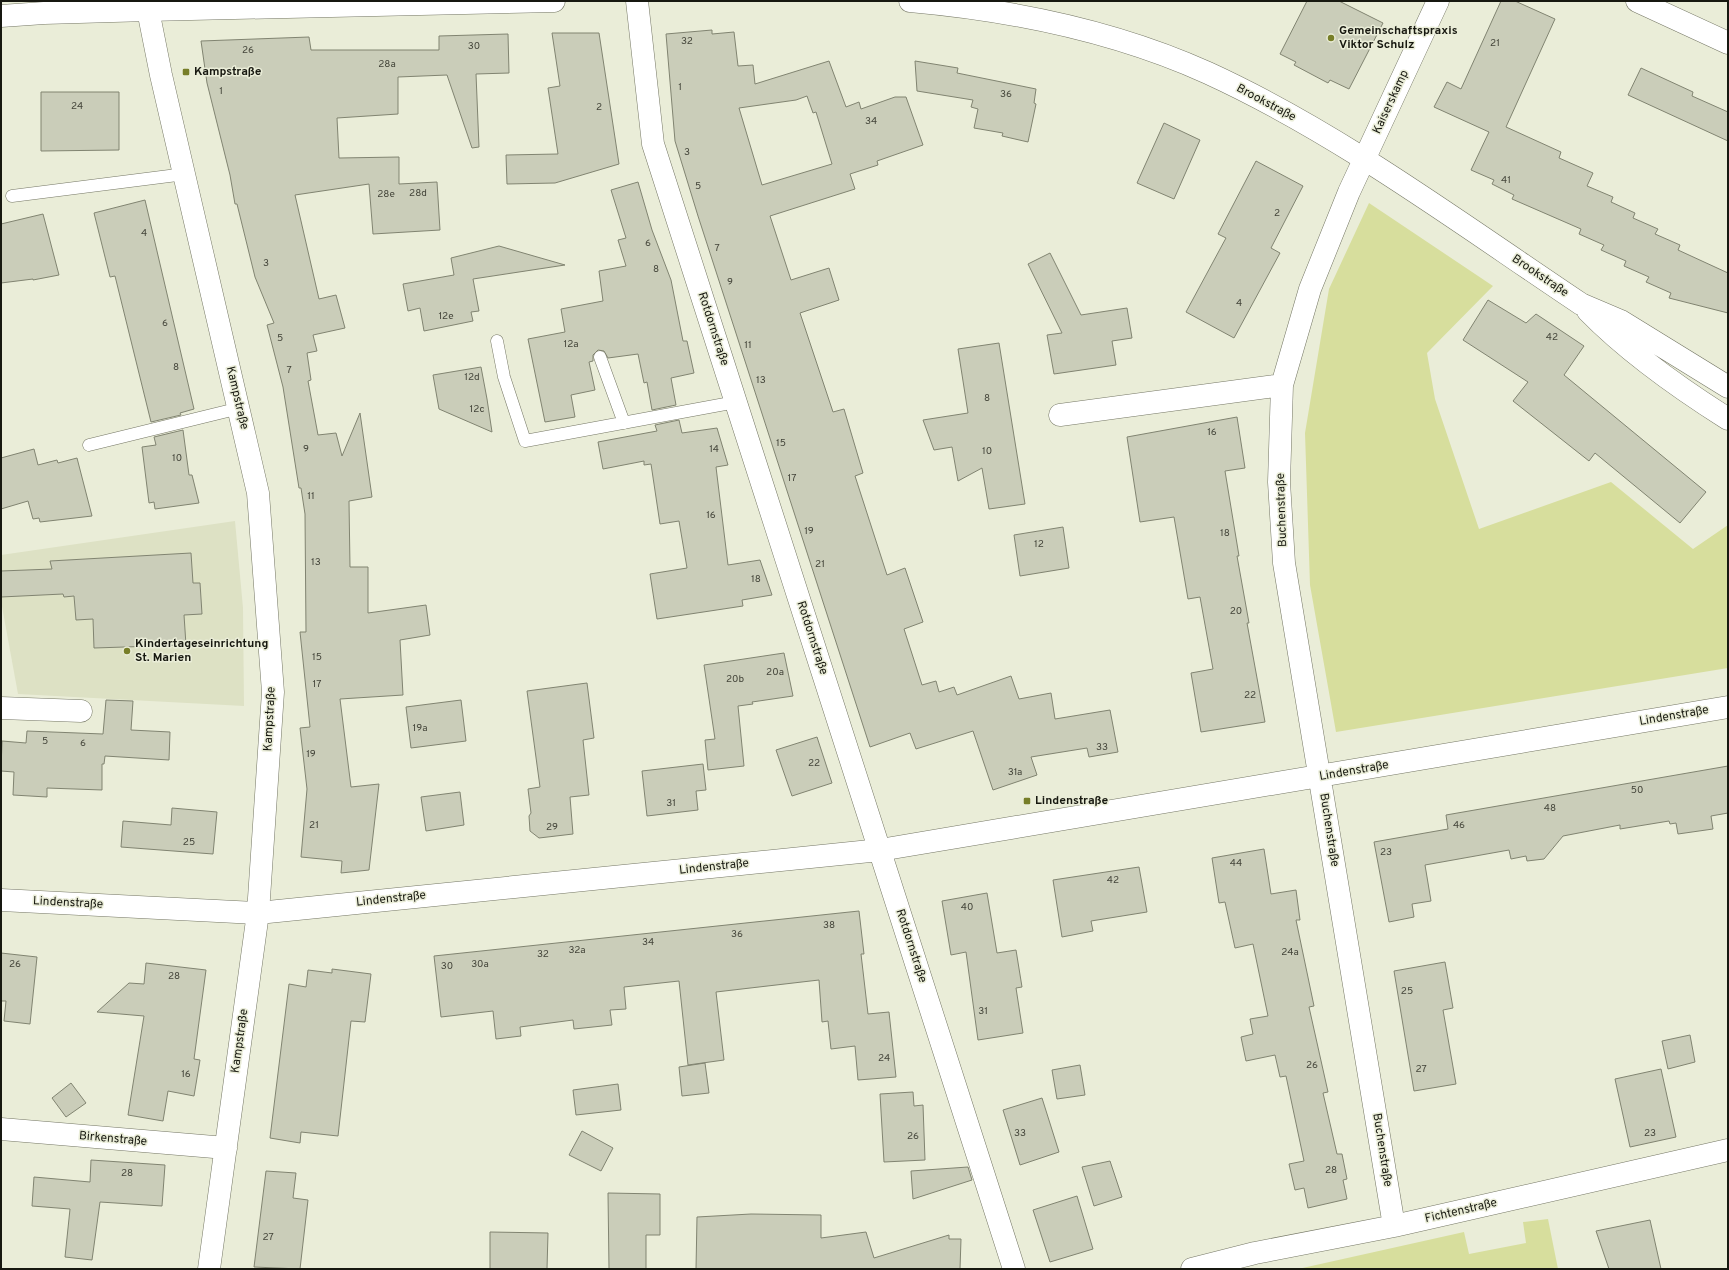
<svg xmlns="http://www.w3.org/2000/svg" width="1729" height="1270" viewBox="0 0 1729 1270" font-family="Overpass,sans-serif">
	<rect width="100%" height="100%" fill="#eaedd8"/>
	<!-- built -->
	<path fill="#dde1c4" d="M235,521l8,87 1,98 -226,-12 -17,-93v-46z"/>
	<!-- green -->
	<path fill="#d7de9d" d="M1369,203l124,83 -66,67 8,46 44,130 132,-47 82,67 35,-24v143l-392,64 -26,-147 -5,-152 24,-144z
		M1548,1219l10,50h-260l166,-37 5,22 57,-11 -3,-21z"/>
	<!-- building -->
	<path fill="#cacdb9" stroke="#818471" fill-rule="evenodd" d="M1307,1h32l44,22 -34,66 -19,-9 -2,3 -34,-18 2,-3 -16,-8z
		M1501,1h14l40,18 -49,108 55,25 -2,6 34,15 -6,13 26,11 -2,5 24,11 -2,5 25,11 -3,5 25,11 -2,5 50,23v40l-59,-15 2,-5 -25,-11 3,-5 -25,-11 2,-5 -25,-11 3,-5 -25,-11 2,-5 -69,-30 2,-4 -22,-11 2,-4 -23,-10 18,-38 -55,-25 13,-25 14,7z
		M712,30v4l22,-2 4,34 15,-1 2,19 74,-23 17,46 13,-5 2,7 34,-12h11l17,48 -46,16 1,4 -28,9 5,15 -85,27 21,64 38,-12 10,32 -39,13 33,99 11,-3 19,64 -8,3 32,99 18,-7 18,54 -19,7 18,56 14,-4 3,11 15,-5 3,8 54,-19 8,23 32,-6 4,26 55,-9 8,42 -29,5 -2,-9 -56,9 6,18 -44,15 -20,-59 -57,18 -6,-16 -40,14 -172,-531 -23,-75 -9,-107zM807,96l6,17 3,-1 16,52 -70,21 -23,-77 57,-8z
		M552,33h47l20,131 -64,19 -48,1 -1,-29 52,-1 -10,-66 12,-2z
		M508,34l1,39 -33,1 3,73 -7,1 -25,-73 -49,2v37l-61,4 2,40 60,-1v27l38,-2 3,48 -67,4 -4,-50 -74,11 24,104 17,-4 9,33 -32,7 4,16 -10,2 4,27 -3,1 10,54 18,-2 6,23 18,-43 12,84 -23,4 1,66h18v46l58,-8 4,30 -30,5 3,55 -63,4 11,88 28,-3 -10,86 -28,3 1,-12 -41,-4 6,-68 -7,-61 10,-1 -10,-95h6l-1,-118 -4,-26h-2l-16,-101 -16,-62 7,-2 -19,-46 -18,-73h-2l-5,-29 -23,-92 -6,-42 108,-4 2,13h128v-14z
		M915,61l43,7 -1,5 79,16 -2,14 2,1 -8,38 -26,-6 1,-3 -29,-5 4,-19 -7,-2 2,-7 -56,-9z
		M1641,68l52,24 -1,4 36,16v29l-100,-46z
		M41,92h78v58l-78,1z
		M1164,123l36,17 -26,59 -37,-16z
		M1256,161l47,25 -32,62 9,5 -46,85 -48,-26 40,-74 -8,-4z
		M638,182l14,48 19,50 12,61h4l7,32 -23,5 5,27 -24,5 -5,-28 -3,1 -6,-29 -30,4 -4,-7 -6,-1 -5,5v6l-4,1 6,28 -24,5 4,22 -30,5 -17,-83 37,-7 -4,-23 42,-8 -4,-30 27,-5 -8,-26 8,-2 -15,-48z
		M145,200l49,209 -14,4 1,2 -30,7 -36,-146 -5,1 -16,-64z
		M43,214l16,61 -26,5v-1l-32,4v-59z
		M499,246l66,19 -92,14 6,32 -8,1 2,9 -49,10 -4,-23 -12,3 -5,-27 51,-9 -3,-17z
		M1050,253l31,62 46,-7 5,30 -20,3 4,24 -62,9 -7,-39 15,-2 -34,-69z
		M1488,300l38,23 10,-9 48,32 -20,29 142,117 -26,31 -85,-70 -6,8 -76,-60 15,-19 -65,-42z
		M999,343l26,161 -36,5 -7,-41 -24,13 -6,-34 -18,3 -11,-30 45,-7 -10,-64z
		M481,367l6,32 5,33 -53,-23 -6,-34z
		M1237,417l8,51 -20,3 14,85h-2l12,67h-2l18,99 -64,10 -10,-59 22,-4 -13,-72 -12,2 -14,-82 -34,5 -13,-85z
		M679,420l3,13 35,-5 11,37 -12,2 12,98 32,-5 12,35 -30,5 1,6 -86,13 -7,-45 37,-6 -8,-47 -19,3 -9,-60 -7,1v-4l-41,8 -5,-27 59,-11 -2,-6z
		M183,430l6,45h3l7,28 -44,6 -1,-7 -5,1 -7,-56 14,-2 -2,-8z
		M34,449l4,16 19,-5 1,3 19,-5 15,58 -52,6 -1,-4 -6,1 -5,-18 -27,8v-51z
		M1063,527l6,41 -49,8 -6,-41z
		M191,553l2,30h7l2,31 -18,1 2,30 -92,3 -1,-29 -17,1 -2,-24 -10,1 -1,-3 -62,3v-26l51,-2 -2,-8z
		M784,653l9,43 -41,6 1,2 -15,2 6,60 -36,4 -3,-30 10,-1 -11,-74z
		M587,683l7,55 -11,2 6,55 -19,2 3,37 -34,4 -9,-7 -1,-15 2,-3 -3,-24 12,-2 -13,-96z
		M106,700l27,1 -2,29 39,2 -1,28 -64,-4 -1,8h-2v26l-55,-2v9l-34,-2 1,-23 -13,-1 1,-30 24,2 1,-12 76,3z
		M461,700l5,41 -55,7 -5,-41z
		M817,737l15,46 -40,13 -16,-46z
		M703,764l3,26 -10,1 2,19 -51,6 -5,-45z
		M1728,766v47l-17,3 2,13 -35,5 -2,-11 -6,1 -1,-3 -49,8v-4l-57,11 -19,23 -17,2 -1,-5 -15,3 -2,-9 -84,15 6,36 -19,3 2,13 -25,5 -15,-80 74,-13 -2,-14z
		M460,792l4,33 -38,6 -5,-34z
		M172,808l45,4 -4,42 -92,-7 2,-26 48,4z
		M1264,849l7,45 25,-4 4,30h-4l18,86 -5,1 19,85 -5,1 14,61h5l5,25 -4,1 4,19 -39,9 -4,-20 -9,2 -6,-26 15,-3 -18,-85 -6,1 -5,-22 -29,6 -5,-24 12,-3 -3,-15 18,-3 -15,-72 -18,4 -10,-46 -6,1 -7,-45z
		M1139,867l8,45 -56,9 2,10 -31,6 -9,-57z
		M987,893l10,60 19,-3 6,37 -6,1 7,45 -45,7 -12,-88 -15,3 -9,-54z
		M859,911l5,43h-3l7,60 21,-2 7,65 -38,3 -3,-34 -24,3 -3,-28 -6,1 -3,-42 -103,12 8,68 -36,5 -9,-84 -55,6 2,22 -16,1 2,15 -38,4 -1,-9 -53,7 1,9 -25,3 -3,-28 -52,6 -7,-61z
		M1,953l36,4 -7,67 -26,-3 2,-20h-5z
		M1445,962l8,46 -10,2 13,74 -42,7 -20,-120z
		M146,963l60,7 -12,89 6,1 -6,36 -26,-5 -5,30 -35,-6 16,-99 -47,-4 32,-29 15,1z
		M332,969l39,5 -6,48 -14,-1 -13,115 -37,-4 -1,11 -30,-5 19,-154 17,3 2,-17 24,3z
		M1690,1035l5,27 -27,7 -6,-28z
		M705,1063l4,30 -27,3 -3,-29z
		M1080,1065l5,30 -28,4 -5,-29z
		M1661,1069l15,68 -46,10 -15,-68z
		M71,1083l15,20 -20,14 -14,-19z
		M618,1084l3,26 -45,5 -3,-25z
		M913,1092l1,14 9,-1 2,55 -41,2 -4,-68z
		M1042,1098l17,54 -39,13 -17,-55z
		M582,1131l31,17 -12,23 -32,-16z
		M91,1160l74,5 -3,41 -62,-4 -8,58 -27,-3 5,-48 -38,-3 2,-29 56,5z
		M1110,1161l12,36 -28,9 -12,-39z
		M968,1167l4,13 -59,19 -2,-28z
		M266,1171l30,2 -3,25 15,2 -8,69 -46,-2z
		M608,1193l52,1v41h-14v34h-37z
		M1077,1196l16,53 -43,13 -17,-52z
		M751,1214l70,1v23l45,-6 8,26 75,-23v4h12l-1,30h-264l1,-52z
		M1650,1220l11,49h-52l-13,-38z
		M490,1232l58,1 -1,36h-57z"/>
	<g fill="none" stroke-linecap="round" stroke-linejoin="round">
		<defs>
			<path id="lane" d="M12,196l173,-22
				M497,341l7,36 21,64 211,-39
				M600,357l24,66
				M89,445l151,-37"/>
			<path id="street" d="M637,1l16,143 361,1125
				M1637,1l91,42
				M148,10l13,65 97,418 15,199 -15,221 -49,356
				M1060,415l222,-30
				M1,708l80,3
				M1,900l257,13 622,-63 848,-143
				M1,1129l225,19
				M1394,1226l-110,-663 -5,-81 3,-97 28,-96 39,-97 89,-191
				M1192,1269l63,-16 139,-27 334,-76"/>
			<path id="secondary" d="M910,1c101,9 205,30 298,72 131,60 253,151 373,231l40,17 107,66
				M1,16l43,-3 104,-3 406,-9
				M1588,311c41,42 91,77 140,108"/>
		</defs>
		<!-- lane casing -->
		<use href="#lane" stroke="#757765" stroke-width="13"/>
		<!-- street casing -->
		<use href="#street" stroke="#757765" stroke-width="23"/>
		<!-- secondary casing -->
		<use href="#secondary" stroke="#757765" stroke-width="23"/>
		<!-- lane -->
		<use href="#lane" stroke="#fff" stroke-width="12"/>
		<!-- street -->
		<use href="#street" stroke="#fff" stroke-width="22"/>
		<!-- secondary -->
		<use href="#secondary" stroke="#fff" stroke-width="22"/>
	</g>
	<!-- markers -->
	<g fill="#777e28" stroke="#eaedd8" stroke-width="1.5">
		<circle cx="1331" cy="38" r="4"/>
		<rect x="182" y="68" width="8" height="8" rx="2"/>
		<circle cx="127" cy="651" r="4"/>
		<rect x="1023" y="797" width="8" height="8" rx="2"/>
	</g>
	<g text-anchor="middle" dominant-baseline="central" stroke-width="3" stroke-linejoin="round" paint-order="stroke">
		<!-- number labels -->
		<g font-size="10" fill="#44453a">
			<text x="687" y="41">32</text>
			<text x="1495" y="43">21</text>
			<text x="474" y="46">30</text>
			<text x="248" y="50">26</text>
			<text x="387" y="64">28a</text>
			<text x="680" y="87">1</text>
			<text x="221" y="91">1</text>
			<text x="1006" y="94">36</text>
			<text x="77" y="106">24</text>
			<text x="599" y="107">2</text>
			<text x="871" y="121">34</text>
			<text x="687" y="152">3</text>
			<text x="1506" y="180">41</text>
			<text x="698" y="186">5</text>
			<text x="418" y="193">28d</text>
			<text x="386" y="194">28e</text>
			<text x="1277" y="213">2</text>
			<text x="144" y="233">4</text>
			<text x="648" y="243">6</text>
			<text x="717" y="248">7</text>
			<text x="266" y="263">3</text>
			<text x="656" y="269">8</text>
			<text x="730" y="282">9</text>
			<text x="1239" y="303">4</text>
			<text x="446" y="316">12e</text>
			<text x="165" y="323">6</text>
			<text x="1552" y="337">42</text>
			<text x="280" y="338">5</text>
			<text x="571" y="344">12a</text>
			<text x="748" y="345">11</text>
			<text x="176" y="367">8</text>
			<text x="289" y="370">7</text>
			<text x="472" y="377">12d</text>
			<text x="761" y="380">13</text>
			<text x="987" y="398">8</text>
			<text x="477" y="409">12c</text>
			<text x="1212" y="432">16</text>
			<text x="781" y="443">15</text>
			<text x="306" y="449">9</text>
			<text x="714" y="449">14</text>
			<text x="987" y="451">10</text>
			<text x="177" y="458">10</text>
			<text x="792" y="478">17</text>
			<text x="311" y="496">11</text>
			<text x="711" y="515">16</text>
			<text x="809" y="531">19</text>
			<text x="1225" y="533">18</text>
			<text x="1039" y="544">12</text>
			<text x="316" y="562">13</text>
			<text x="820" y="564">21</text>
			<text x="756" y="579">18</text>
			<text x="1236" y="611">20</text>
			<text x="317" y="657">15</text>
			<text x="775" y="672">20a</text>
			<text x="735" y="679">20b</text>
			<text x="317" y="684">17</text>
			<text x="1250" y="695">22</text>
			<text x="420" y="728">19a</text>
			<text x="45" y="741">5</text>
			<text x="83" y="743">6</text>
			<text x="1102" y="747">33</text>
			<text x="311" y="754">19</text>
			<text x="814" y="763">22</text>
			<text x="1015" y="772">31a</text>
			<text x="1637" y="790">50</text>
			<text x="671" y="803">31</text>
			<text x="1550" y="808">48</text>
			<text x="314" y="825">21</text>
			<text x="1459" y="825">46</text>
			<text x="552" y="827">29</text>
			<text x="189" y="842">25</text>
			<text x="1386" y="852">23</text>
			<text x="1236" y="863">44</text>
			<text x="1113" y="880">42</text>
			<text x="967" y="907">40</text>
			<text x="829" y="925">38</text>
			<text x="737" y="934">36</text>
			<text x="648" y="942">34</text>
			<text x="577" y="950">32a</text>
			<text x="1290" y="952">24a</text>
			<text x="543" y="954">32</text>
			<text x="15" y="964">26</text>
			<text x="480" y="964">30a</text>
			<text x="447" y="966">30</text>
			<text x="174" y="976">28</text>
			<text x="1407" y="991">25</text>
			<text x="983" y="1011">31</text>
			<text x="884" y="1058">24</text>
			<text x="1312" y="1065">26</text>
			<text x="1421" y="1069">27</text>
			<text x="186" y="1074">16</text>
			<text x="1020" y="1133">33</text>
			<text x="1650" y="1133">23</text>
			<text x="913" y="1136">26</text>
			<text x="1331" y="1170">28</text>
			<text x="127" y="1173">28</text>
			<text x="268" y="1237">27</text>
		</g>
		<!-- poi labels -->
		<g font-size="12" font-weight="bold" fill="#171810" stroke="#eaedd8" text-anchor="start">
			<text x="1339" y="31">Gemeinschaftspraxis<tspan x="1339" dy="14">Viktor Schulz</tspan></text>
			<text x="194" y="72">Kampstraße</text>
			<text x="135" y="644">Kindertageseinrichtung<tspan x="135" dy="14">St. Marien</tspan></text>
			<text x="1035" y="801">Lindenstraße</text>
		</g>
		<!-- street labels -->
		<g font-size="12" fill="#171810" stroke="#eaedd8">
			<text transform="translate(1391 102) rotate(-65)">Kaiserskamp</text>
			<text transform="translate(1266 103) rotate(28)">Brookstraße</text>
			<text transform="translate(1540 276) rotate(34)">Brookstraße</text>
			<text transform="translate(713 329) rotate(72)">Rotdornstraße</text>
			<text transform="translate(237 398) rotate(77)">Kampstraße</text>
			<text transform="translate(1282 510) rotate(-92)">Buchenstraße</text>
			<text transform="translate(812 638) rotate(72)">Rotdornstraße</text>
			<text transform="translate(1674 716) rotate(-10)">Lindenstraße</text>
			<text transform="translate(270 719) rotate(-87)">Kampstraße</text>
			<text transform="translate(1354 771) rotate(-10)">Lindenstraße</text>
			<text transform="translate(1329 830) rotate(81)">Buchenstraße</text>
			<text transform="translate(714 867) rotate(-6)">Lindenstraße</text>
			<text transform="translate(391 899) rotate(-6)">Lindenstraße</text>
			<text transform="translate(68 903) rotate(3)">Lindenstraße</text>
			<text transform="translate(911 946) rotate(72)">Rotdornstraße</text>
			<text transform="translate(240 1041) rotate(-82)">Kampstraße</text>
			<text transform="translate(113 1139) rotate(5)">Birkenstraße</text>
			<text transform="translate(1382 1150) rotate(81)">Buchenstraße</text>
			<text transform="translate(1461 1211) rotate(-13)">Fichtenstraße</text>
		</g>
	</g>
	<!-- border -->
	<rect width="1729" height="1270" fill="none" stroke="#171810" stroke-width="4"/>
</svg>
